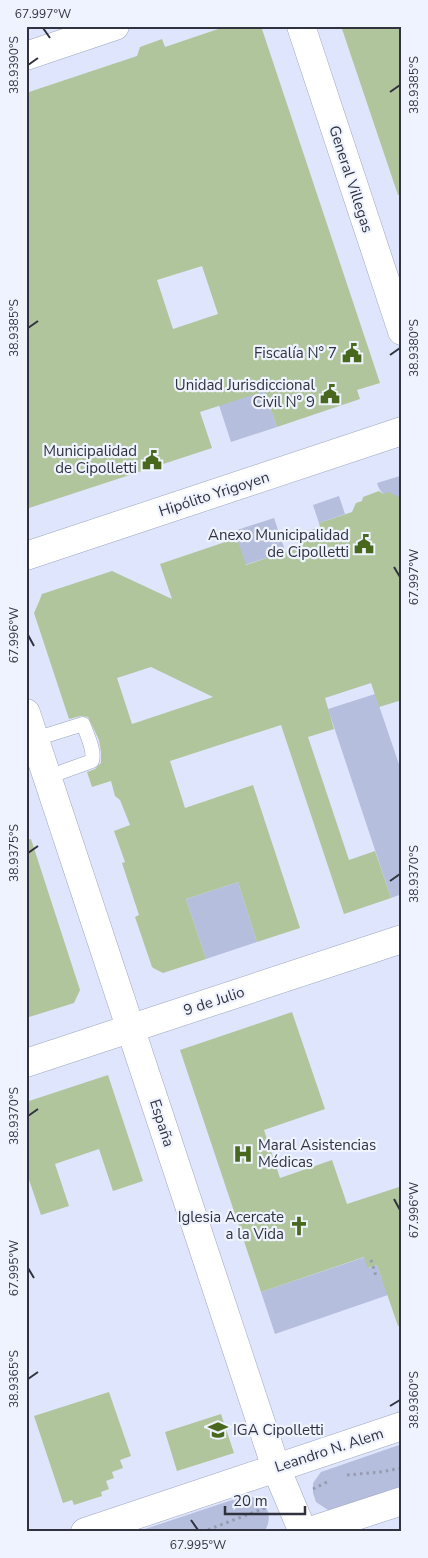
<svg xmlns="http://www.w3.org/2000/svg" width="428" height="1558" viewBox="0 0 428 1558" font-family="'Nunito Sans',sans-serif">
	<rect width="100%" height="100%" fill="#dee5fd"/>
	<!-- green -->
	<path fill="#b5bedd" d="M199,344l57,18 21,65 -46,15z
		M400,476h2v27c-12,-6 -21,-6 -25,-20z
		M339,496l6,18 -26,9 -6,-18z
		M274,518l19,56 -10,3 -8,-22 -45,15 11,-19 -7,-20z
		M375,694l27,79v121l-11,4 -63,-189z
		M238,882l19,60 -51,17 -20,-60z
		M365,1257l4,11 8,-3 11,30 -113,39 -14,-42z
		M402,1444v45l-68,22 -6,-1 -12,-8 -3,-9v-10l8,-11z
		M244,1496c20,-1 32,19 20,36h-128z"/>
	<!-- building -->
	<path fill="#b1c59d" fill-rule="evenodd" d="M227,26h34l119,357 -23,7 3,9 -83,28 -12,-36 -65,21 12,36 -186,61v-416l111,-37 3,-9 22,-8 3,8zM202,266l16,48 -45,15 -16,-49z
		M341,26h61v168l-4,1z
		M379,491l4,3 6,-2 13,7v201l-23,7 -8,-24 -46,15 9,31 -26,8 41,123 26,-9 16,47 -47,16 -63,-189 -111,36 15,47 68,-23 47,143 -43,14 -19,-60 -52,17 20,60 -43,14 -8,-4 -3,-2 -17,-50 4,-2 -17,-52 3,-1 -11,-31 16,-6 -10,-25 -5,-4 -4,-15 -19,6 -5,-15 8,-3 6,-6v-11l-2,-12 -11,-23 -7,-1 -12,3 -35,-106 4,-9 4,-10 70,-23 60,28 -12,-35 77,-26 9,27 54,-18 -4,-12 24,-8 -1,-4 33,-11 4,-9 6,-2 1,-4zM151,667l62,30 -81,27 -15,-46z
		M31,839l49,151 -6,13 -48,15v-178z
		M292,1012l33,97 -61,21 16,48 52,-18 15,44 55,-18v139l-4,1 -21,-61 -9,3 -4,-11 -103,35 -81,-242z
		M108,1075l35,106 -30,10 -14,-42 -44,15 14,42 -28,9 -15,-44v-69z
		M109,1392l22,64 -11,4 3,8 -11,4 2,6 -8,3 3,8 -8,3 1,4 -28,9 -2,-5 -9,3 -29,-87z
		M221,1414l13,39 -57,18 -12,-39z"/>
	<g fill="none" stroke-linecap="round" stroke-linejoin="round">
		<defs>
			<path id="service" d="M35,739l48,-15c4,11 12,26 9,37l-44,16"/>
			<path id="minor" d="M26,713l250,755 27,64
				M26,1063l376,-124"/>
			<path id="tertiary" d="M301,26l101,305
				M26,56l89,-30
				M26,556l376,-125"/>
			<path id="secondary" d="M85,1532l317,-106
				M307,1532l95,-31"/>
		</defs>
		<!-- service casing -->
		<use href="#service" stroke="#9da5c1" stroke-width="15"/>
		<!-- minor casing -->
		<use href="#minor" stroke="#9da5c1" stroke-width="29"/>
		<!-- tertiary casing -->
		<use href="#tertiary" stroke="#9da5c1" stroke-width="29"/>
		<!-- secondary casing -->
		<use href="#secondary" stroke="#9da5c1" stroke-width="29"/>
		<!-- path -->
		<path stroke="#969bae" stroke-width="3" stroke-dasharray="2.5 4" stroke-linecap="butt" d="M371,1260l5,16
			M347,1475l33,-3 22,-4
			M313,1489l14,-7
			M202,1532l63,-24"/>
		<!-- service -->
		<use href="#service" stroke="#fff" stroke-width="14"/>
		<!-- minor -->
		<use href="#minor" stroke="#fff" stroke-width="28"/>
		<!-- tertiary -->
		<use href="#tertiary" stroke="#fff" stroke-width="28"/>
		<!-- secondary -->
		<use href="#secondary" stroke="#fff" stroke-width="28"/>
	</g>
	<!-- ticks -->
	<path fill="none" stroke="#30333f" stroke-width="2" d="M43,28l7,10M28,65l10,-7M390,92l10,-7M28,328l10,-7M390,355l10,-7M394,567l6,10M28,635l6,11M28,853l10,-7M390,881l10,-7M28,1116l10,-7M394,1199l6,11M28,1268l6,10M28,1379l10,-7M390,1406l10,-6M191,1520l7,10"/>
	<!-- icons -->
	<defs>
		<symbol id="civic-bare" viewBox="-9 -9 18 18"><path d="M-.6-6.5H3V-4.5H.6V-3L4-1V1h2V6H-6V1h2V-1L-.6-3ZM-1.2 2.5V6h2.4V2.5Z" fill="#48681d" stroke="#eff3ff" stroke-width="2.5" paint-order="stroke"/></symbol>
		<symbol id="hospital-bare" viewBox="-9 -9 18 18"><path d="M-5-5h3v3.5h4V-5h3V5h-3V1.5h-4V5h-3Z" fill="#48681d" stroke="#eff3ff" stroke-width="2.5" paint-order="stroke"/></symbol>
		<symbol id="church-bare" viewBox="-9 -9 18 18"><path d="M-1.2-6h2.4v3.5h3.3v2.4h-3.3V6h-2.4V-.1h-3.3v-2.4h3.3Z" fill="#48681d" stroke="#eff3ff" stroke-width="2.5" paint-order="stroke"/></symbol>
		<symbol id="university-bare" viewBox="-9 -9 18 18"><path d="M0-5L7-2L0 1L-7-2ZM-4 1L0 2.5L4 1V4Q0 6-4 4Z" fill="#48681d" stroke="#eff3ff" stroke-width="2.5" paint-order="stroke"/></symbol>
	</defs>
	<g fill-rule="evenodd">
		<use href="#civic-bare" x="338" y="339" width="28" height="28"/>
		<use href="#civic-bare" x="316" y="380" width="28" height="28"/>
		<use href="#civic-bare" x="138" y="446" width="28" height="28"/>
		<use href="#civic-bare" x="350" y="530" width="28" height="28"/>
		<use href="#hospital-bare" x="229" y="1140" width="28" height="28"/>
		<use href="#church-bare" x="285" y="1212" width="28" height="28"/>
		<use href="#university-bare" x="204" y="1416" width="28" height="28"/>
	</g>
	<g text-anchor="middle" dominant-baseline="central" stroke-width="4.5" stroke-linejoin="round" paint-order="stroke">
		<!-- street labels -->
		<g font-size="15" fill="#30333f" stroke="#eff3ff">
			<text transform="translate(351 179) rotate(72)">General Villegas</text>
			<text transform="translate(214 494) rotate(-18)">Hipólito Yrigoyen</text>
			<text transform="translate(214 1001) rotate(-18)">9 de Julio</text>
			<text transform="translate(162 1123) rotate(72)">España</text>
			<text transform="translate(329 1450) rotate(-18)">Leandro N. Alem</text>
		</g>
		<!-- poi labels -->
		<g font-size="15" fill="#30333f" stroke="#eff3ff" text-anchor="end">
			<text x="337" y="353">Fiscalía N° 7</text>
			<text x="315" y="385">Unidad Jurisdiccional<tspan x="315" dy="17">Civil N° 9</tspan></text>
			<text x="137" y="451">Municipalidad<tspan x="137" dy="17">de Cipolletti</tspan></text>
			<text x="349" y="535">Anexo Municipalidad<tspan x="349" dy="17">de Cipolletti</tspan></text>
			<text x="258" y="1145" text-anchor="start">Maral Asistencias<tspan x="258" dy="17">Médicas</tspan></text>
			<text x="284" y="1217">Iglesia Acercate<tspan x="284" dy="17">a la Vida</tspan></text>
			<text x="233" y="1430" text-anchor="start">IGA Cipolletti</text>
		</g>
	</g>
	<!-- border -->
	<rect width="428" height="1558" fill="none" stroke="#eff3ff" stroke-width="55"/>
	<!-- scale -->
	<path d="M225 1506v8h80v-8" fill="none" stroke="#30333f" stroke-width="2.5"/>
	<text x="233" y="1506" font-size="15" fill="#30333f" stroke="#eff3ff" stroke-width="4" paint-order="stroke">20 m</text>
	<rect x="28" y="28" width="372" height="1502" fill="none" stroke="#30333f" stroke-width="2"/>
	<g font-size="12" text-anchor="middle" fill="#30333f">
		<text x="43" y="18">67.997°W</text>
		<text transform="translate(14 65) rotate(-90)" y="4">38.9390°S</text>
		<text transform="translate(414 85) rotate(-90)" y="4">38.9385°S</text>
		<text transform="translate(14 328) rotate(-90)" y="4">38.9385°S</text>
		<text transform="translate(414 348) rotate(-90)" y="4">38.9380°S</text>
		<text transform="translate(414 577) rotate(-90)" y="4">67.997°W</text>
		<text transform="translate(14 635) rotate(-90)" y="4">67.996°W</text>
		<text transform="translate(14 853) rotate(-90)" y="4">38.9375°S</text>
		<text transform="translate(414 874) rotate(-90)" y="4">38.9370°S</text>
		<text transform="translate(14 1116) rotate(-90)" y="4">38.9370°S</text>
		<text transform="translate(414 1210) rotate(-90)" y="4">67.996°W</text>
		<text transform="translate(14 1268) rotate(-90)" y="4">67.995°W</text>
		<text transform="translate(14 1379) rotate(-90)" y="4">38.9365°S</text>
		<text transform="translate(414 1400) rotate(-90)" y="4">38.9360°S</text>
		<text x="198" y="1549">67.995°W</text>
	</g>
</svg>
